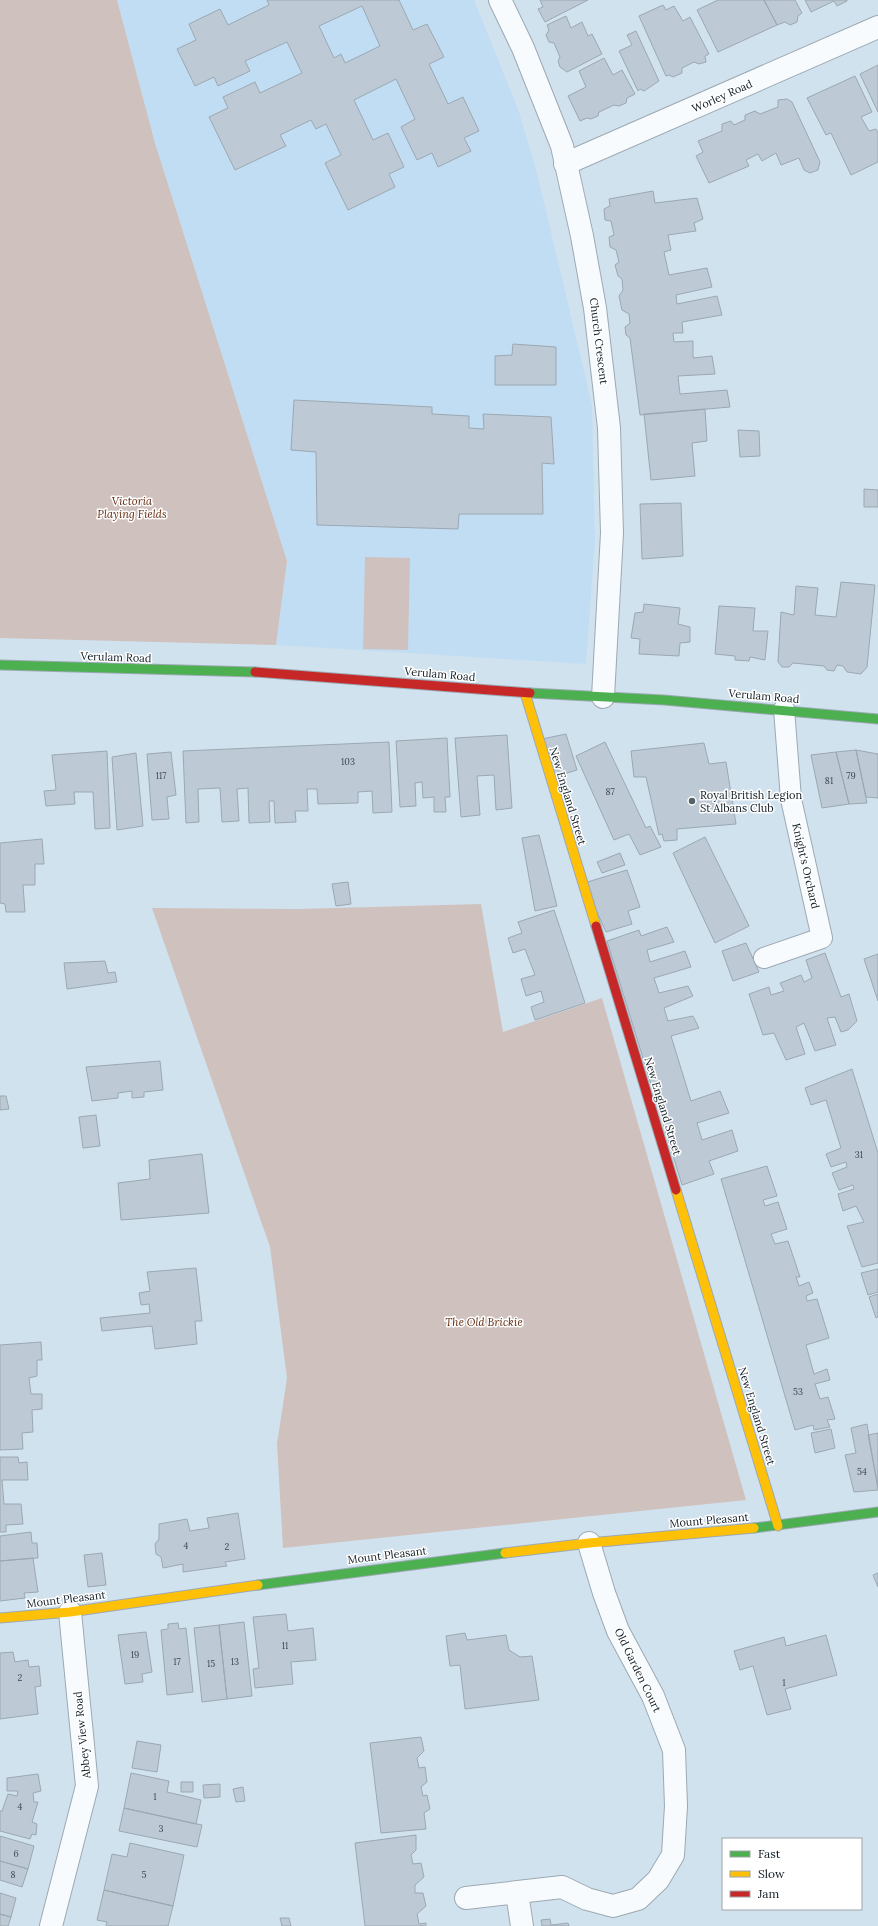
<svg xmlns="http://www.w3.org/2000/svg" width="878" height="1926" viewBox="0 0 878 1926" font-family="Lora,serif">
	<rect width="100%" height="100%" fill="#d1e2ef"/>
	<!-- built -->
	<path fill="#c1ddf3" d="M117,0h357l45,112 18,61 55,232 3,135 -9,124 -310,-19 11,-84 -132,-418z"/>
	<!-- green -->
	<path fill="#cfc1be" d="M0,0h117l38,143 132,418 -11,84 -276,-7z
		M365,557l45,1 -2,92 -45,-1z
		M481,904l22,128 99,-34 144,502 -463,48 -6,-104 10,-66 -17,-131 -118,-339 147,1z"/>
	<!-- building -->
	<path fill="#bdcad5" stroke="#9ba8b2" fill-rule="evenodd" d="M267,0h132l14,30 14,-6 17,33 -15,7 19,40 15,-7 16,34 -15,7 7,13 -33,16 -6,-14 -15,7 -16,-33 14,-8 -19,-40 -42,21 19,40 15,-7 16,34 -15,7 6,13 -47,23 -23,-47 16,-8 -15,-31 -10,5 -5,-9 -31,15 6,11 -51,24 -26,-53 19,-9 -5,-11 32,-15 5,11 42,-20 -15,-31 -42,19 5,10 -32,15 -4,-9 -19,9 -18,-37 19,-9 -7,-16 31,-15 8,16 41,-20zM362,6l18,40 -35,17 -4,-9 -7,4 -15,-32z
		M540,0h48l-43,22 -7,-13 5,-2z
		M718,0h46l13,25 -59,27 -21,-42z
		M764,0h31l7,13 -4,3 -1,6 -7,3 -5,-3 -8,3z
		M805,0h42v1l-10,5 -3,-5 -23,11z
		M663,5l3,5 8,-4 9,15 7,-4 19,37 -4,2 1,6 -7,2 -5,-2 -12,6v5l-9,4 -4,-2 -3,1 -27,-60z
		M566,16l5,12 11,-6 6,14 4,-2 10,20 -35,18 -7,-5 -2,-6 2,-4 -6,-14 -5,-1 -3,-7 3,-5 -2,-5z
		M636,31l23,50 -15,10 -4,-2 -2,2 -19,-40 13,-6 -5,-10z
		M604,58l9,17 9,-5 13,24 -8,4 -1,5 -7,3 -5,-1 -15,7 -1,4 -7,3 -4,-1 -7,3 -12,-25 18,-9 -7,-16z
		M878,65v47l-18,-38z
		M855,76l17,36 -11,5 8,14 7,-2 2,4v29l-27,13 -20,-42 -5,2 -19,-37z
		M787,99l5,3 28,60 -2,8 -8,3 -6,-3 -5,-12 -18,7 -5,-12 -14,8 -4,-7 -12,6 3,6 -40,17 -13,-27 7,-4 -5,-11 24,-10v-7l9,-3 3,4 11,-5v-5l10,-4 5,3 18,-7v-7z
		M653,191l2,12 42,-5 6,21 -9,4 2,8 -28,4 3,15 -7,2 5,23 38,-7 5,19 -36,8 1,9 40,-8 5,19 -40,7 1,11h-10l1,9 19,-1v17l19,-2 3,18 -37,2 2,18 47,-4 3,17 -90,8 -10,-77 -4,-3 -1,-8 5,-4 -1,-9 -7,-4 -3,-14 4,-6 -1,-11 -4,-3 -3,-11 4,-3 -3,-12 -6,-3 -1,-10 5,-2 -3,-14 -6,-1 -1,-11 6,-3 -1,-7z
		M513,344l43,3v38h-61v-29l17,-1z
		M294,400l138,7v7l37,2v12l15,1 -1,-15 68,3 3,47 -12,-1 1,51h-84l-1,15 -141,-4 -1,-73 -25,-2z
		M705,409l2,32 -15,2 3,33 -44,4 -7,-66z
		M738,430l21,1 1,25 -20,1z
		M864,489l14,1v17h-14z
		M681,503l2,53 -41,3 -2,-55z
		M841,582l34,3 -8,82 -6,7 -14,-2 -4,-6 -6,-1 -3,6 -7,-1 -3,-4 -31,-3 -4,4h-7l-4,-5 3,-50 13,3 2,-29 22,2 -3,27 21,2z
		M644,604l36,4 -2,16 12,3v15l-10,1 -1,13 -40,-2 1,-15 -9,-1 4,-25 8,-1z
		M719,606l36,2 -2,23h15l-3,29 -15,-3 -1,4 -14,-1v-4l-20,-2z
		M566,734l11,36 -23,7 -12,-38z
		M507,735l5,73 -16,2 -2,-35 -17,1 3,39 -19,2 -6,-79z
		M447,738l3,59h-5l1,15h-12v-15l-11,1 -1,-16 -7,1 1,23 -16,1 -4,-66z
		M389,742l3,70 -19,1 -1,-22 -14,1v11l-40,1 -1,-15h-10l1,22h-13l1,11 -21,1 -1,-22h-5l1,21 -21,1 -1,-35 -11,1 2,32 -17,1 -2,-34 -22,1 1,33 -13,1 -3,-72z
		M605,742l41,86 4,-2 11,21 -21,8 -11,-21 -15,6 -38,-84z
		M704,743l5,21 17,-2 10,62 -59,5v11l-13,1 -2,-7 -3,1 -13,-58h-12l-3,-26z
		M856,750l22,4v44l-12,-1z
		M856,750l11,53 -18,1 -13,-52z
		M107,751l3,77 -15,1 -2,-37h-19l1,12 -29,2 -2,-15 12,-1 -4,-35z
		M171,752l5,43 -9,2 2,22 -17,1 -5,-66z
		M836,752l13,52 -27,4 -11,-53z
		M136,753l7,73 -26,4 -5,-73z
		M539,835l18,71 -22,5 -13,-73z
		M705,837l44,89 -34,17 -42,-90z
		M42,839l2,25h-9v21h-12l2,27h-19l-1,-8 -5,-1v-60z
		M620,853l5,12 -23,8 -5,-11z
		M627,870l13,37 -12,4 4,13 -26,8 -22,-49z
		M348,882l3,22 -15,2 -4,-22z
		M554,910l31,93 -50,17 -4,-13 13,-5 -3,-11 -15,5 -5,-17 14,-4 -10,-26 -12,4 -5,-15 14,-5 -4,-11z
		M667,927l7,15 -27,8 3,12 35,-11 6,16 -37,11 5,15 29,-7 5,10 -29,12 4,13 25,-5 6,12 -28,8 20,65 29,-10 9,22 -32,10 5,17 30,-10 6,21 -29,10 5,13 -32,11 -75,-244 32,-11 2,6z
		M746,943l13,29 -26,9 -11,-30z
		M825,953l16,44 8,-3 8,27 -9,9 -7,2 -6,-15 -8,1 9,27 -21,6 -11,-28 -8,4 9,27 -19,6 -12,-27 -11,2 -14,-41 20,-7 2,8 13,-4 -4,-8 21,-8 3,7 8,-4 -6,-18z
		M878,954v47l-14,-42z
		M105,961l3,12 7,-1 2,10 -50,7 -3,-26z
		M160,1061l3,29 -19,2v5l-12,1v-7l-14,2v5l-26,3 -6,-34z
		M852,1069l26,84v110l-16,4 -15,-41 17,-4 -8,-16 -13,5 -5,-17 16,-5 -1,-4 -14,5 -7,-17 15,-6 -1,-5 -15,5 -5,-13 15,-6 -15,-48 -15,5 -6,-17z
		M0,1096h6l3,13 -9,1z
		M96,1115l4,31 -17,2 -4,-31z
		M202,1154l7,59 -88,7 -3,-37 32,-4 -1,-19z
		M767,1166l10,30 -14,4 2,6 13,-4 9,27 -16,5 4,10 13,-3 12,36h-4l3,9 10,-4 4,11 -7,3 1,5 10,-2 12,39 -23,7 8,29 13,-5 3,11 -15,4 5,15 8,-2 7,22 -8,1 3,7 -16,3 -1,-5 -18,5 -74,-251z
		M196,1268l6,53h-7l2,23 -42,5 -3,-23 -50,5 -2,-13 50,-5 -1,-9 -8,1 -2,-12 11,-2 -3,-19z
		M878,1269v23l-10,3 -7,-22z
		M878,1294v23l-2,1 -7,-21z
		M41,1342l1,18h-5v16l-8,2 2,16h11v15l-10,1 1,22 -11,1 1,16 -23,1v-105z
		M867,1424l11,66 -24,2 -9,-37 11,-2 -5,-25z
		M831,1429l4,19 -20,5 -4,-20z
		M878,1433v53l-10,-51z
		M0,1457h18l1,6 8,-1 1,18h-26l2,24h17l2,20 -17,1v7h-6z
		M238,1513l7,46 -20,3 2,4 -44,6v-8l-20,4 -2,-11 -5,-3 -1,-10 4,-5v-15l28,-5 3,12 19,-3 -2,-10z
		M31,1532l1,11h5l1,15 -38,3v-25z
		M102,1553l4,32 -18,2 -4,-32z
		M33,1558l5,34 -14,1 1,5 -25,3v-40z
		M878,1573v14l-5,-12z
		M286,1614l2,17 25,-3 3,32 -25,2 2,22 -38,4 -2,-19 6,-1 -6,-51z
		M244,1622l8,74 -25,3 -8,-74z
		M178,1623l1,6 7,-1 7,64 -26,3 -6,-65 7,-1v-5z
		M219,1625l8,74 -25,3 -8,-74z
		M146,1632l6,40 -10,2 1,8 -18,2 -7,-49z
		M465,1633l2,7 39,-5 3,15 11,7 12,-1 7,44 -74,9 -5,-44 -10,1 -4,-30z
		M826,1635l11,40 -52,14 6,20 -24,6 -14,-49 -13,4 -6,-19 50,-14 2,9z
		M13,1652l2,10 13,-2 1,7 10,-1 2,20 -6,1 3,27 -38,5v-66z
		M421,1737l3,14 -7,7 2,10 6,-1 2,15 -6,5 2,9 4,-1 3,14 -6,4 2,16 -45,4 -11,-90z
		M137,1741l24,4 -4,27 -25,-4z
		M131,1773l38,8 -2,11 34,8 -5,24 -72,-16z
		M38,1774l3,17 -8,2 1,9h4l-6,20 5,2 -1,11 -4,-1 -2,5 -30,-8v-20h2l6,-17 9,2 1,-5h-11v-13z
		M181,1782h12v10h-12z
		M220,1784v13l-16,1 -1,-13z
		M243,1787l2,14 -9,1 -3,-13z
		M124,1808l78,17 -5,22 -78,-16z
		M416,1835v15l-5,5 2,9 8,-1 3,14 -9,8v8h8l3,13 -9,8 2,10 7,-1v3h-61l-10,-83z
		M0,1836l34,10 -6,23 -28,-8z
		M130,1843l54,12 -11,51 -69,-16 8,-36 15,3z
		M0,1861l28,8 -6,18 -22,-7z
		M104,1890l69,16 -5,20h-62l1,-4 -10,-2z
		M0,1893l16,5 -5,19 -11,-3z
		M0,1914l11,3 -3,9h-8z
		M280,1918h9l2,8h-9z
		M550,1919l1,6 17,-2 1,3h-27l-1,-6z"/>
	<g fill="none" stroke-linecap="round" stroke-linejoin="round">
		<defs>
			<path id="lane" d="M764,958l58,-20 -31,-139 -7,-90"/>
			<path id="street" d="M500,0l23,48 39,98 20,90 13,72 14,120 3,105 -9,164
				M565,164l313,-137
				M517,1893l5,33
				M466,1898l96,-11 25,12 26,7 25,-7 20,-19 15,-25 3,-49 -2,-56 -21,-54 -35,-65 -14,-38 -15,-50
				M51,1926l36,-140 -17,-174"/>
			<path id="fast" d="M0,665l255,7
				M530,693l134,7 214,19
				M754,1528l124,-16
				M258,1585l247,-32"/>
			<path id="slow" d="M525,693l71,233
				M676,1190l102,336
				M505,1553l84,-10 165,-15
				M0,1618l70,-6 188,-27"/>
			<path id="jam" d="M255,672l275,21
				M596,926l80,264"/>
		</defs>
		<!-- lane casing -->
		<use href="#lane" stroke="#9ca9b3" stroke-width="22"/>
		<!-- street casing -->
		<use href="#street" stroke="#9ca9b3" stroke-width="24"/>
		<!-- fast casing -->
		<use href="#fast" stroke="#9ca9b3" stroke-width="11"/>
		<!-- slow casing -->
		<use href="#slow" stroke="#9ca9b3" stroke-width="11"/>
		<!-- jam casing -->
		<use href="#jam" stroke="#9ca9b3" stroke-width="11"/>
		<!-- lane -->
		<use href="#lane" stroke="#f8fbfd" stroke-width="20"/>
		<!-- street -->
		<use href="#street" stroke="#f8fbfd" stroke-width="22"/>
		<!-- fast -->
		<use href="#fast" stroke="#4caf50" stroke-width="9"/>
		<!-- slow -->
		<use href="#slow" stroke="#ffc107" stroke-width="9"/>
		<!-- jam -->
		<use href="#jam" stroke="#c62828" stroke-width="9"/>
	</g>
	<!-- markers -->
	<circle fill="#53616a" stroke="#fff" stroke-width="1.5" cx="692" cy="801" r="4"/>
	<g text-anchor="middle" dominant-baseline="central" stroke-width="3" stroke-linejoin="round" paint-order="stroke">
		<!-- number labels -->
		<g font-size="9" fill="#3c4851">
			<text x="348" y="761">103</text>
			<text x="161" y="775">117</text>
			<text x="851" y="775">79</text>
			<text x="829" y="780">81</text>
			<text x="610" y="791">87</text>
			<text x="859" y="1154">31</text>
			<text x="798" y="1391">53</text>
			<text x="862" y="1471">54</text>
			<text x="186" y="1545">4</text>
			<text x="227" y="1546">2</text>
			<text x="285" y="1645">11</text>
			<text x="135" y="1654">19</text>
			<text x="177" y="1661">17</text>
			<text x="235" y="1661">13</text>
			<text x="211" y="1663">15</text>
			<text x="20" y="1677">2</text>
			<text x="784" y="1682">1</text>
			<text x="155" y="1796">1</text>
			<text x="20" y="1806">4</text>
			<text x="161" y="1828">3</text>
			<text x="16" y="1853">6</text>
			<text x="13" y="1874">8</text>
			<text x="144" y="1874">5</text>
		</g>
		<!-- street labels -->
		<g font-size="11" fill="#0f1b23" stroke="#fff">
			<text transform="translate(722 96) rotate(-24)">Worley Road</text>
			<text transform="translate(599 341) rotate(83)">Church Crescent</text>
			<text transform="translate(116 657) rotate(2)">Verulam Road</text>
			<text transform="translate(440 674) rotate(5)">Verulam Road</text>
			<text transform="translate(764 696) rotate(5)">Verulam Road</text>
			<text transform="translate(568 796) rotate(73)">New England Street</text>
			<text transform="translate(806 866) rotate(77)">Knight's Orchard</text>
			<text transform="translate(663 1106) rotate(73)">New England Street</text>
			<text transform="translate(757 1416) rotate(73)">New England Street</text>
			<text transform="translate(709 1520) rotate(-5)">Mount Pleasant</text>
			<text transform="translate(387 1555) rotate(-7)">Mount Pleasant</text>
			<text transform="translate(66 1599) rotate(-7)">Mount Pleasant</text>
			<text transform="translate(638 1670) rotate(64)">Old Garden Court</text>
			<text transform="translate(82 1735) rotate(-96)">Abbey View Road</text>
		</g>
		<!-- park labels -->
		<g font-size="11" font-style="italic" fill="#62290d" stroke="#fff">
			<text x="132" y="501">Victoria<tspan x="132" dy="13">Playing Fields</tspan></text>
			<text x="484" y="1322">The Old Brickie</text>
		</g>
		<!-- poi labels -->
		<g font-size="11" fill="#0f1b23" stroke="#fff" text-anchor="start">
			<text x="700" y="795">Royal British Legion<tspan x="700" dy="13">St Albans Club</tspan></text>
		</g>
	</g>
	<!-- legend -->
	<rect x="722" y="1838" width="140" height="72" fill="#ffffff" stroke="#9fa4a7"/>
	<rect x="730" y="1851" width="20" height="6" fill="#4caf50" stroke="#9fa4a7"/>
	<text x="758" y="1858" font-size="12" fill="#0f1b23">Fast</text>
	<rect x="730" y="1871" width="20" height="6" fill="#ffc107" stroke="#9fa4a7"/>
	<text x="758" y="1878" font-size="12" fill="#0f1b23">Slow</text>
	<rect x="730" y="1891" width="20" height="6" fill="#c62828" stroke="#9fa4a7"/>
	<text x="758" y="1898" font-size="12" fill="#0f1b23">Jam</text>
</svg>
